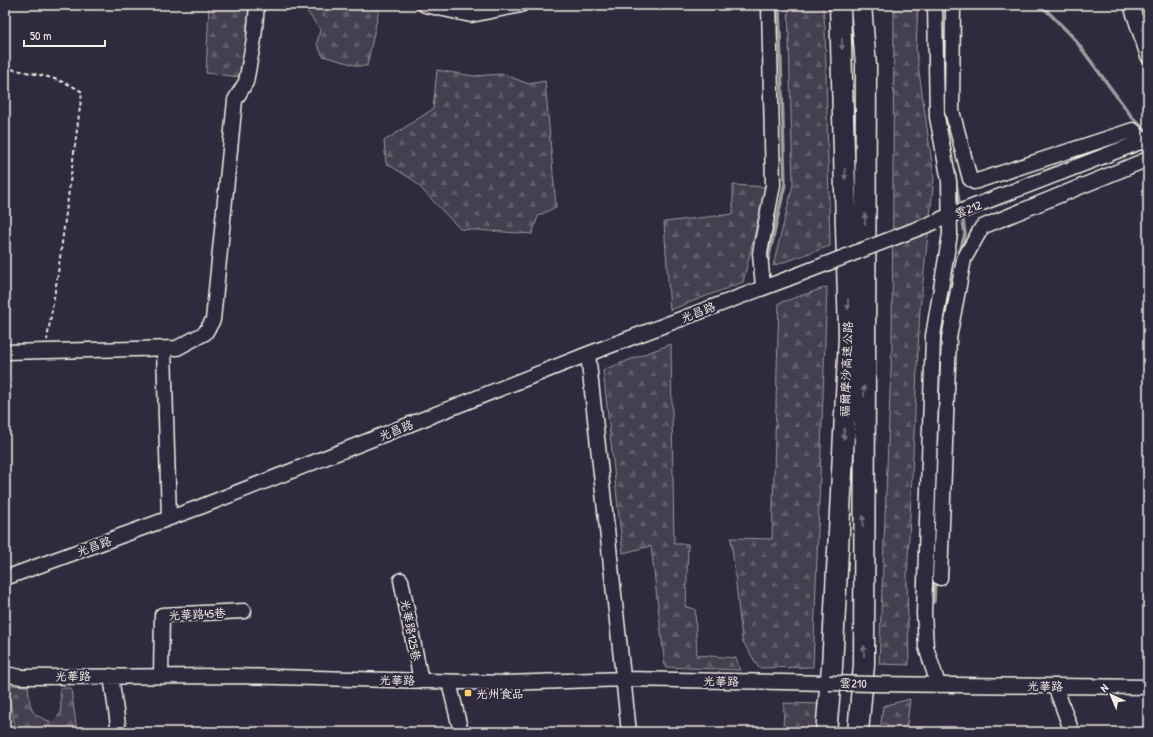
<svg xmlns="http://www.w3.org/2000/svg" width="1153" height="737" viewBox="0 0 1153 737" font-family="'Patrick Hand','LXGW WenKai TC',sans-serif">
	<defs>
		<pattern id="forest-firs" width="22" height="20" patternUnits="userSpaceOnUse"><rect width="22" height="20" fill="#454050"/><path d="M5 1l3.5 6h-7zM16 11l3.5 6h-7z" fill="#605c69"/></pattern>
	</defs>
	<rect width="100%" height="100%" fill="#2f2a3d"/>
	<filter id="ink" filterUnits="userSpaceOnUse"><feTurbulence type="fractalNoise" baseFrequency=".025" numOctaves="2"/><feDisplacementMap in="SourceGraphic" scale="8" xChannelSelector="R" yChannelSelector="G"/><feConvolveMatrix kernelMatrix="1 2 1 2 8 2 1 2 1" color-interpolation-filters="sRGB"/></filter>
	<g filter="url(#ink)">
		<!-- forest -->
		<path fill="url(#forest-firs)" stroke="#9c989c" d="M209,5h44l-2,31 -12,41 -33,-4z
			M302,5h78l-13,61h-9l-35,-10 -6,-12 3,-15z
			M788,5h35l2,24 5,217 -57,20 20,-81z
			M894,5h24l-2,45 18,128 -14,131 -13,270 2,86 -30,-1 13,-320z
			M437,70l36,6 30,-2 26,10 16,-3 11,126 -18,9 -6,18 -72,-5 -47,-49 -27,-17 -2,-22 49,-32z
			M733,185l33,2 -23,95 -73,28 -6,-88 69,-8z
			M827,287l-14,380 -54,1 -17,-28 -11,-102 41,1 7,-236z
			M671,344l3,200h14l-2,63 9,2 2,46 39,3 4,12 -75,-3 -14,-121 -28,7 -20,-183z
			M7,685l21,1c3,24 0,28 24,36l9,-9 -1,-25h11l6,44h-61z
			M910,699l-4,33h-26l3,-26z
			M784,703l36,1 -2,28h-35z"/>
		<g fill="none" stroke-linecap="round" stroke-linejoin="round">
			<!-- stream -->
			<path stroke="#a19ea0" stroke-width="3.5" d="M1041,5l32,32 59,80 13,13
				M955,177l4,25
				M958,258l7,-24 -2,-13
				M768,260l17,-76 -6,-179
				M934,602l1,-23"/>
			<defs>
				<path id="minor" d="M425,5l46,10 50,-10
					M935,5l2,112 12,64 1,53 -17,102 -9,277 2,34 12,37
					M953,5l-1,106 18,68 4,3 159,-52 15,15
					M1131,5l17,51
					M941,219l207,-80
					M763,287l-3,-34 13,-68 -4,-180
					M164,349l5,169
					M5,352l172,-4 28,-15 8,-13 22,-220 11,-18 8,-43 3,-34
					M588,354l41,378
					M5,578l195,-71 388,-153 199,-75
					M940,578l9,-240 15,-79 18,-32 166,-68
					M401,580l20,101
					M5,674l16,3 214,-1 270,7 120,-4 204,4
					M111,676l8,56
					M161,676l1,-61 82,-4
					M449,682l12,50
					M873,684l275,3
					M1055,686l17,46"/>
				<path id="highway" d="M826,732l6,-65 17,-330 -9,-332
					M858,732l6,-67 2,-599 -5,-61"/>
			</defs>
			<!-- minor casing -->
			<use href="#minor" stroke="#f4f1e8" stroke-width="17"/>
			<!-- highway casing -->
			<use href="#highway" stroke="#f4f1e8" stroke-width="23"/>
			<!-- path -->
			<path stroke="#f4f1e8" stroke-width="2" stroke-dasharray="4 3" stroke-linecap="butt" d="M5,68c25,5 56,9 77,24l-24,181 -11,67"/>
			<!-- minor -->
			<use href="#minor" stroke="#2f2a3d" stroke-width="14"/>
			<!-- highway -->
			<use href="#highway" stroke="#2f2a3d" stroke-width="20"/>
			<defs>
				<path id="minor-bridge" d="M787,279l148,-57
					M829,683l44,1"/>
			</defs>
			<!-- minor-bridge casing -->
			<use href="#minor-bridge" stroke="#f4f1e8" stroke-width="17" stroke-linecap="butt"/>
			<!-- minor-bridge -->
			<use href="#minor-bridge" stroke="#2f2a3d" stroke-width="14"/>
		</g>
		<!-- one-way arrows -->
		<defs><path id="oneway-solid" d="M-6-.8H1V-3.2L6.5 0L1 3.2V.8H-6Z"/></defs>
		<g fill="#747079">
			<use href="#oneway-solid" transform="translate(842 44) rotate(89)"/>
			<use href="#oneway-solid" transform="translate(845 174) rotate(89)"/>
			<use href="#oneway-solid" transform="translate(865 219) rotate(-90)"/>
			<use href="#oneway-solid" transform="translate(848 304) rotate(89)"/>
			<use href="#oneway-solid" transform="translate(864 391) rotate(-90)"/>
			<use href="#oneway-solid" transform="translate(844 434) rotate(93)"/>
			<use href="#oneway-solid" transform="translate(863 521) rotate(-90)"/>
			<use href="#oneway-solid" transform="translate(864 651) rotate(-90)"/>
		</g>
	</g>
	<!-- markers -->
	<rect fill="#ffd166" stroke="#2f2a3d" stroke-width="1.5" x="464" y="689" width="8" height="8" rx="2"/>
	<g text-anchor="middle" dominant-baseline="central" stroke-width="4" stroke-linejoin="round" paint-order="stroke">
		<!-- street labels -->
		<g font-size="12" fill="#f4f1e8" stroke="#2f2a3d">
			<text transform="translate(968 209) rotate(-21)">雲212</text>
			<text transform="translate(698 312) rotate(-21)">光昌路</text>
			<text transform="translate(846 369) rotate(-88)">福爾摩沙高速公路</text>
			<text transform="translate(396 430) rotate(-22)">光昌路</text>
			<text transform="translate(94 546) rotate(-20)">光昌路</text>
			<text transform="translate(197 614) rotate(-3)">光華路45巷</text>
			<text transform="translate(411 630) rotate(79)">光華路125巷</text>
			<text transform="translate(73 676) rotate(-1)">光華路</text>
			<text transform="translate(397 680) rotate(1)">光華路</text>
			<text transform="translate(721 681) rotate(1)">光華路</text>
			<text transform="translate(853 683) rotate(1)">雲210</text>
			<text transform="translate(1045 686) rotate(1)">光華路</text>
		</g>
		<!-- poi labels -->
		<g font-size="12" fill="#f4f1e8" stroke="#2f2a3d" text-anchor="start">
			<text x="476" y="693">光州食品</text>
		</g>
	</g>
	<!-- margin -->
	<rect width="1153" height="737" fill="none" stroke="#2f2a3d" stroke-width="20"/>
	<rect x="10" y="10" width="1133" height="717" fill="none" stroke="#f4f1e8" stroke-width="1.5" filter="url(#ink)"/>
	<!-- north arrow -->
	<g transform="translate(1111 695) rotate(316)" stroke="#2f2a3d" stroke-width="3" paint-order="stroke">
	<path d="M0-3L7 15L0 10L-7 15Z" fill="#f4f1e8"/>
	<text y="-6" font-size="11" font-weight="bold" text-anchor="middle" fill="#f4f1e8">N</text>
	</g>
	<!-- scale -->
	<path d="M24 40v6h81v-6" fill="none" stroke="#f4f1e8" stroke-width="2"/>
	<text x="30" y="40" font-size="12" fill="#f4f1e8" stroke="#2f2a3d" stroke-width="3" paint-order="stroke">50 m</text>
</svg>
